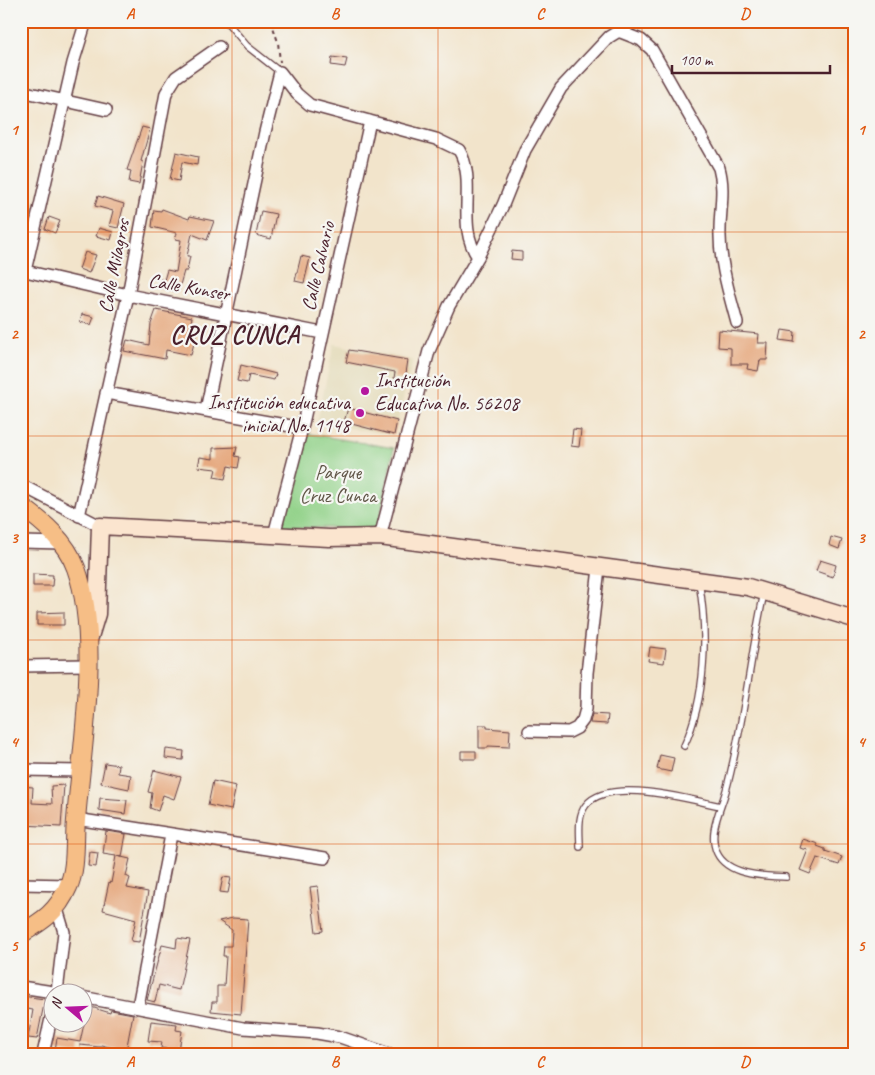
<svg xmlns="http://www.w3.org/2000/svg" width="875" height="1075" viewBox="0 0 875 1075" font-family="Caveat,sans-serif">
	<rect width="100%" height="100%" fill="#f6f6f2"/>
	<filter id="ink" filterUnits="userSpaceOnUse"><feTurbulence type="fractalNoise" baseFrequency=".02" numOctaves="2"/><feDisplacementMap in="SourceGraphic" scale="10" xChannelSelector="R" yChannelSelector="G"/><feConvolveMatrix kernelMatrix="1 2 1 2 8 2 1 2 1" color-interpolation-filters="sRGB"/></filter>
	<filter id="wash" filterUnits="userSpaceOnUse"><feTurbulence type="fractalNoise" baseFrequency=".0096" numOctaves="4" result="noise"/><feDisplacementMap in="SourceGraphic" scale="20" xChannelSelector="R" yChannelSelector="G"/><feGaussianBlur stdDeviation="1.12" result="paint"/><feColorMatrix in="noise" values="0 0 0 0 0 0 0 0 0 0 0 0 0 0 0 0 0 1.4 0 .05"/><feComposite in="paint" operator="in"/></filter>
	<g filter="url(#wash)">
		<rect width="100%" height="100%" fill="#f2e4cb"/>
		<!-- built -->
		<path fill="#e4dbba" d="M334,344l79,16 -19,75 -77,-12z"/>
		<!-- green -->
		<path fill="#92d289" stroke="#6e785a" d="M304,433l90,15 -16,81 -99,-2z"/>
		<g id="blocks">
			<!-- building -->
			<path fill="#e6aa81" d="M332,57l15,2 -2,8 -14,-2z
				M142,127l8,2 -9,32 2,1 -4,22 -10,-2 2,-11 -4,-1z
				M176,152l22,5 -1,8 -15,-3 -3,19 -9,-2z
				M98,196l26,8 -6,24 -9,-2 4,-15 -18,-5z
				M162,209l27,10 1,-3 24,5 -7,19 -15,-6 -5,22h3l-3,15h-3l-6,21 -20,-5 2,-8 4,1 3,-10 9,2 5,-32 -6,-1 2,-6 -25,-6 2,-17 7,1z
				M261,211l15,3 -5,25 -15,-4z
				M49,217l11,4 -5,12 -10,-4z
				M99,228l14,4 -2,8 -15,-4z
				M512,251l10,1v8l-11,-1z
				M85,252l11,3 -7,18 -10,-4z
				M301,256l9,2 -6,25 -9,-2z
				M156,310l36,7 -2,12 7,2 -6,24 -25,-5 -1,9 -41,-8 3,-11 22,5 2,-21z
				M82,314l12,3 -3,8 -11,-3z
				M719,330l40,4 -1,9h10l-1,17h-7l-2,11 -11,-2 1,-5h-17v-16l-13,-1z
				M782,330l13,2 -1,10 -14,-2z
				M349,350l59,10 -3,20 -11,-2 1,-6 -49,-10z
				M241,365l35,9 -2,6 -25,-5 -2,8 -10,-2z
				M348,408l49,13 -3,14 -50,-13z
				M573,429l8,1 -2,17 -8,-1z
				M237,447l-2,9 5,1 -2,11 -10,-2 -3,13 -11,-2 2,-8 -18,-2 2,-10 13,2v-11z
				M831,537l11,3 -3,9 -10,-4z
				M820,560l16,5 -3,12 -17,-6z
				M33,574l20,1 -1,11h-19z
				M64,612v13h-27v-12z
				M650,647l16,2 -2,14 -16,-2z
				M592,714l16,1 -1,9 -17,-1z
				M479,725h8v3l23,2 -1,17 -21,-1v2h-9z
				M166,749l18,2 -1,9 -18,-2z
				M461,751h15v8h-15z
				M660,755l14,3 -3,14 -14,-3z
				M105,763l14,2 -1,8 13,2 -2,14 -28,-6z
				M154,770l27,7 -7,22 -11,-4 -5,16 -8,-3 2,-15 -4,-1z
				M213,781l23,5 -5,24 -23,-5z
				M64,785l-3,42 -39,-2 -1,-39 12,1 -1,16 20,1 -1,-18z
				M100,798l27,2 -2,14 -26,-4z
				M106,831l20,3 -4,23 -5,-1 13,3 -4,17 4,2 -3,10 21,4 -9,50 -8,-1 5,-22 -33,-9 6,-28 2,1 5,-27 -13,-2z
				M803,839l15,5 -1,2 8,3v2l17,6 -3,8 -22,-7 -7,16 -10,-4 8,-20 -8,-2z
				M90,852l8,1 -2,14 -8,-1z
				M223,877l8,1 -3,15 -8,-1z
				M318,886l5,45 -7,1 -6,-45z
				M233,918l15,1 -7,95 -30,-3 1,-9h5v-16h7l2,-30h-3l1,-10h7l1,-16 -13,-9z
				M177,938l13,2 -11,50 -20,-5 -4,17 -8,-2 15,-55 14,3z
				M21,996l24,3 -8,40 -9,-1 5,-28 -12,-2z
				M88,1006l22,7 1,-3 22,4 -7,37 -25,-6 -1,2 -20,-2 -1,8 -24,-3 2,-12 23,4z
				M151,1021l26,3 -1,6 6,1 -3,20 -18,-3 1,-6 -14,-1z"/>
		</g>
	</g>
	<g filter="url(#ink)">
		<use href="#blocks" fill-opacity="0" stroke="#633d43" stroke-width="1"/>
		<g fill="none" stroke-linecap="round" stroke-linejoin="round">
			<defs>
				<path id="lane" d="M226,21l21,25 33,26
					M764,593c-14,64 -20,130 -37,194 -5,21 -20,45 -10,66 11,23 48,23 69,24
					M684,746c22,-47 24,-113 15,-164
					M580,847c0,-14 -3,-31 6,-42 23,-29 104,-5 135,1"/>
				<path id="street" d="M618,31l23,9 11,10 67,118c6,21 1,41 1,62 -1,31 9,63 17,93
					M280,72l17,22 13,11 126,34 23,11c19,32 -4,75 19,107
					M21,91l85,19
					M21,270l107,25 194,38
					M25,271l48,-208 13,-42
					M106,393l196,35
					M206,410l59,-278 15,-60
					M21,485l79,41
					M79,516l49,-221 38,-202 10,-16 43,-30
					M274,535l28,-107 68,-307
					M380,537l49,-186 20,-45 29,-49 25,-52 22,-55 36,-62 48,-51 26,-16
					M21,542l41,1
					M21,666l67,-1
					M529,731l40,1 8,-4 6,-8 3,-11 1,-36 12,-105
					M21,770l60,1
					M76,819l249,39
					M21,884l48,1
					M21,987l32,5
					M57,992l7,-60 -7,-23
					M82,997l161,31 74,5 23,4 49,17
					M138,1006l33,-171
					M43,1054l9,-40"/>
				<path id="secondary" d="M89,640l8,-26 3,-88 229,12 51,-1 368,50 106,32"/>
				<path id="primary" d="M21,506c22,16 45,35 55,62 25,70 6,177 0,252 -2,21 1,48 -8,67 -11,25 -24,33 -47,47"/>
			</defs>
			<!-- lane casing -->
			<use href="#lane" stroke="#633d43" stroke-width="8"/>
			<!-- street casing -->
			<use href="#street" stroke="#633d43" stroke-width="14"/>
			<!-- secondary casing -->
			<use href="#secondary" stroke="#633d43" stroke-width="19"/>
			<!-- primary casing -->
			<use href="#primary" stroke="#633d43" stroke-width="20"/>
			<!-- path -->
			<path stroke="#633d43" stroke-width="2" stroke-dasharray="4 4" stroke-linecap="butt" d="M271,21l7,21 2,20"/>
			<!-- lane -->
			<use href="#lane" stroke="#fff" stroke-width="5.5"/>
			<!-- street -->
			<use href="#street" stroke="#fff" stroke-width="11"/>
			<!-- secondary -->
			<use href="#secondary" stroke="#fbe5cf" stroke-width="16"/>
			<!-- primary -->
			<use href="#primary" stroke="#f6be86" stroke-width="18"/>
		</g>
	</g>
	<!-- grid -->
	<path fill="none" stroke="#e0560e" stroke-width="1" stroke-opacity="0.55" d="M232,21v1033M438,21v1033M642,21v1033M21,232h833M21,436h833M21,640h833M21,844h833"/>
	<!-- markers -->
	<g fill="#b5179e" stroke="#f6f6f2" stroke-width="2">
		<circle cx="365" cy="391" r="5"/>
		<circle cx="360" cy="413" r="5"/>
	</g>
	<g text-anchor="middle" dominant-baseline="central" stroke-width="4.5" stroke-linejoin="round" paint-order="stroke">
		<!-- street labels -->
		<g font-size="20" fill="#4a1f2b" stroke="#f6f6f2">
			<text transform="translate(114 266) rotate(-79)">Calle Milagros</text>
			<text transform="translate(318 266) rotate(-77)">Calle Calvario</text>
			<text transform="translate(189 287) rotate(10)">Calle Kunser</text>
		</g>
		<!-- poi labels -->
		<g font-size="20" fill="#4a1f2b" stroke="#f6f6f2" text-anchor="start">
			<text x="375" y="380">Institución<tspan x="375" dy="23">Educativa No. 56208</tspan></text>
			<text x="350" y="402" text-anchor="end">Institución educativa<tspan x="350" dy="23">inicial No. 1148</tspan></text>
		</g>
		<!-- park labels -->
		<g font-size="20" fill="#605547" stroke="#f6f6f2">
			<text x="338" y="472">Parque<tspan x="338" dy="23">Cruz Cunca</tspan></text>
		</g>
		<!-- district labels -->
		<g font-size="25" font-weight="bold" letter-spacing="1" fill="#4a1f2b" stroke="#f6f6f2">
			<text x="235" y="335">CRUZ CUNCA</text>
		</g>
	</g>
	<!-- margin -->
	<rect width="875" height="1075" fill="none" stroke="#f6f6f2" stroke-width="55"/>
	<!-- north arrow -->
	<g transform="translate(68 1008) rotate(289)"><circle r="24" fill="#f6f6f2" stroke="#b1a0a2"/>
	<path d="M0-4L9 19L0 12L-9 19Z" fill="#b5179e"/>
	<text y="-8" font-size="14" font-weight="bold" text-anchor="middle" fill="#4a1f2b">N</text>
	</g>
	<!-- scale -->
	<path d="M672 65v8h158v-8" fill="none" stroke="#4a1f2b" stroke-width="2.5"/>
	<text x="680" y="65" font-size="15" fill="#4a1f2b" stroke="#f6f6f2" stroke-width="4" paint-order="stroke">100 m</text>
	<rect x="28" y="28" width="820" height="1020" fill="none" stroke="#e0560e" stroke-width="2"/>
	<g font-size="16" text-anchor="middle" font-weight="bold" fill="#e0560e">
		<text x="130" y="19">A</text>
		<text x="335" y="19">B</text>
		<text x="540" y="19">C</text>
		<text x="745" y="19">D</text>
		<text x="14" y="135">1</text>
		<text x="861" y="135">1</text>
		<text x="14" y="339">2</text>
		<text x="861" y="339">2</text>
		<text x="14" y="543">3</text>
		<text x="861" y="543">3</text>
		<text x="14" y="747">4</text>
		<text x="861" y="747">4</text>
		<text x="14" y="951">5</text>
		<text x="861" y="951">5</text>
		<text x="130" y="1067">A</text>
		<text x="335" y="1067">B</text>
		<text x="540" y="1067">C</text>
		<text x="745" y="1067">D</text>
	</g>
</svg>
